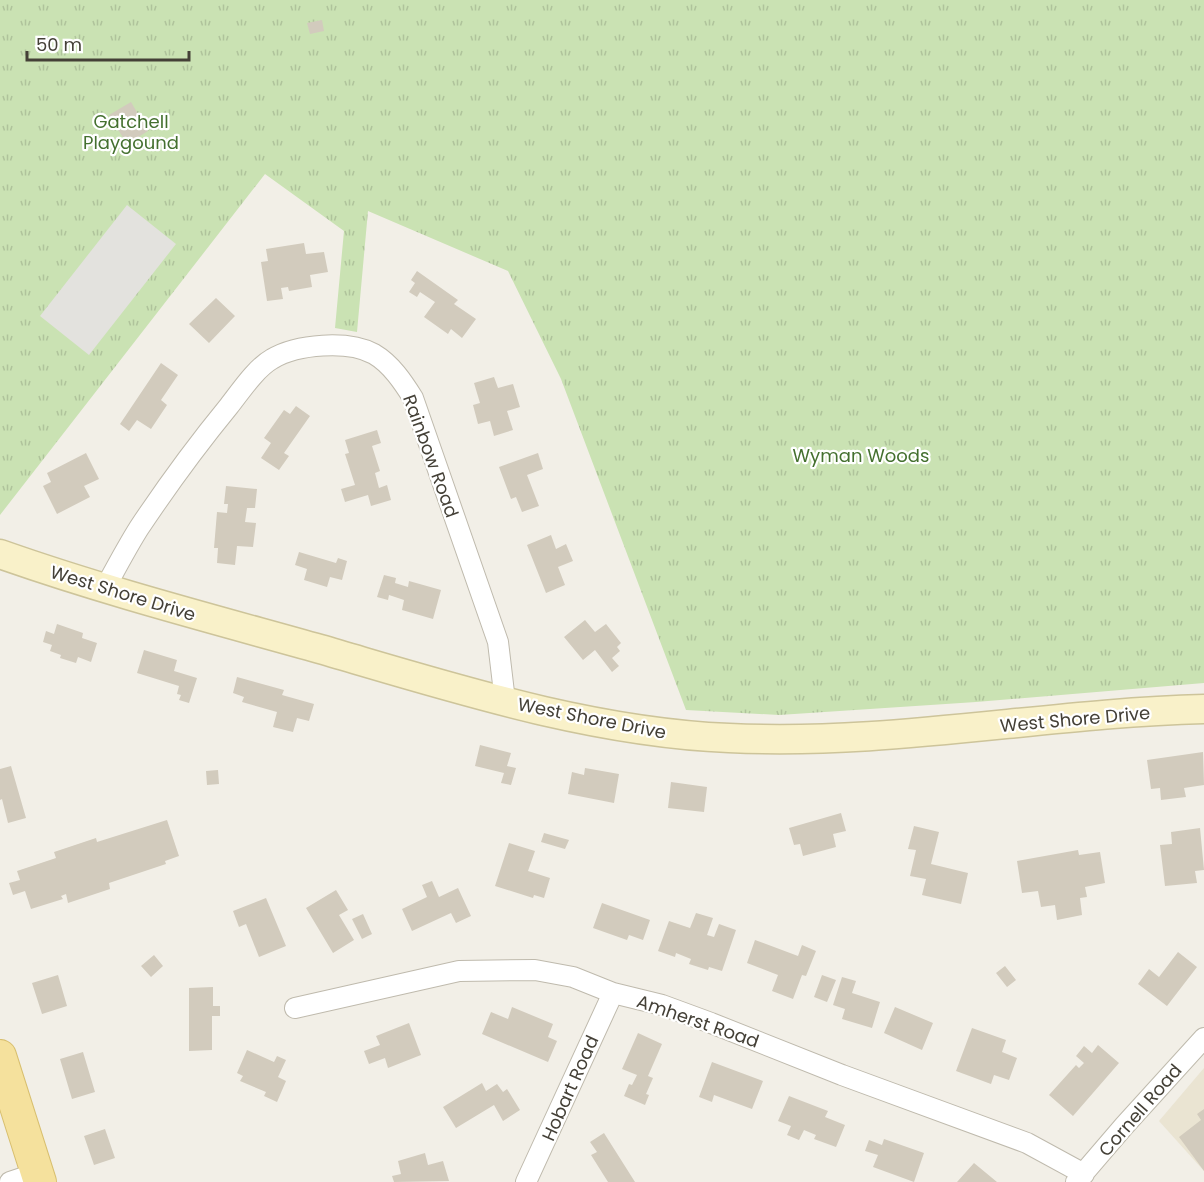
<svg xmlns="http://www.w3.org/2000/svg" width="1204" height="1182" viewBox="0 0 1204 1182" font-family="Poppins,sans-serif">
	<defs>
		<pattern id="park-tufts" width="24" height="20" patternUnits="userSpaceOnUse" patternTransform="scale(1.5)"><rect width="24" height="20" fill="#cae2b3"/><path d="M3 7l-1-3M5 7V3M7 7l1-3M15 17l-1-3M17 17v-4M19 17l1-3" fill="none" stroke="#afc39b"/></pattern>
	</defs>
	<rect width="100%" height="100%" fill="#f2efe7"/>
	<!-- education -->
	<path fill="#eae4d2" d="M1204,1068v103l-45,-50z"/>
	<!-- park -->
	<path fill="url(#park-tufts)" d="M0,0h1204v683l-228,19 -197,13 -93,-5 -125,-331 -53,-108 -140,-60 -11,121 -22,-4 9,-97 -79,-57 -265,341z"/>
	<!-- parking -->
	<path fill="#e3e2de" d="M127,205l49,39 -87,111 -49,-39z"/>
	<!-- building -->
	<path fill="#d2cbbd" d="M322,20l2,11 -14,3 -3,-11z
		M131,102l17,29 -21,13 -18,-29z
		M304,243l2,11 18,-2 4,20 -18,3 2,12 -23,4 -1,-4 -7,1 2,11 -16,2 -6,-39 7,-1 -2,-12z
		M417,271l41,29 -4,4 22,15 -14,19 -11,-9 -3,5 -24,-17 11,-15 -15,-10 -3,5 -8,-5 6,-9 -4,-3z
		M216,298l19,18 -26,27 -20,-19z
		M161,363l17,12 -17,25 6,5 -16,24 -14,-9 -8,11 -9,-7z
		M494,377l4,11 15,-4 7,23 -13,4 6,19 -19,6 -4,-15 -12,3 -5,-19 7,-2 -6,-20z
		M296,406l14,10 -26,37 5,3 -10,14 -18,-12 10,-15 -7,-5 20,-28 6,4z
		M377,430l4,13 -9,3 8,25 -5,2 4,15 8,-3 4,15 -20,6 -3,-11 -23,7 -4,-13 14,-4 -10,-31 4,-1 -4,-13z
		M86,453l13,26 -15,7 6,11 -33,17 -14,-28 8,-4 -4,-9z
		M538,453l5,16 -16,6 12,31 -17,6 -6,-15 -5,2 -12,-32z
		M226,486l31,3 -2,19h-8l-2,14 11,1 -3,24 -16,-1 -2,19 -18,-2 1,-15h-4l3,-36 10,1 1,-9h-4z
		M551,535l5,14 10,-5 7,17 -15,6 7,18 -19,8 -19,-48z
		M299,552l37,11 2,-5 9,3 -5,19 -12,-3 -3,10 -23,-7 3,-11 -12,-4z
		M384,575l12,3 -1,5 13,4 1,-6 32,9 -8,29 -31,-9 2,-10 -15,-5 -1,5 -11,-3z
		M585,620l10,12 11,-8 15,19 -4,4 3,4 -8,7 7,8 -7,6 -17,-22 -12,10 -19,-23z
		M57,624l26,9 -1,5 15,5 -6,19 -13,-5 -2,6 -16,-5 1,-3 -11,-4 2,-6 -9,-3 3,-11 8,3z
		M144,650l33,10 -3,11 23,7 -8,25 -10,-3 2,-5 -4,-1 2,-8 -42,-13z
		M237,677l47,13 -2,5 32,9 -5,17 -12,-3 -4,14 -20,-5 4,-15 -35,-10 2,-5 -11,-4z
		M480,745l31,8 -4,13 9,2 -5,17 -10,-2 3,-10 -29,-7z
		M1203,752l1,33 -20,3 2,9 -25,3 -1,-12 -9,1 -4,-29z
		M11,766l15,52 -18,5 -6,-24 -2,1v-31z
		M585,768l34,6 -5,29 -46,-9 4,-22 12,3z
		M218,770l1,14 -12,1 -1,-14z
		M671,782l36,5 -3,25 -36,-4z
		M841,813l5,18 -13,3 3,13 -33,9 -3,-12 -6,1 -5,-17z
		M167,820l12,36 -14,5 1,3 -57,19 1,6 -42,14 -2,-9 -5,2 2,3 -32,10 -6,-18 -12,4 -4,-12 11,-3 -3,-9 39,-13 -2,-6 42,-14 1,4z
		M914,826l25,6 -8,32 37,9 -7,31 -39,-9 4,-16 -16,-3 6,-26 -8,-1z
		M1200,828l4,42 -9,1 2,12 -32,3 -5,-41 12,-1 -1,-12z
		M544,833l25,7 -4,9 -24,-7z
		M509,843l26,8 -7,20 22,7 -6,20 -10,-3 -1,3 -38,-12z
		M1078,850l1,5 21,-3 5,31 -20,4 2,10 -7,1 2,17 -25,5 -2,-15 -14,2 -3,-16 -16,2 -5,-32z
		M432,881l7,16 19,-9 13,28 -15,7 -5,-10 -39,18 -10,-22 25,-12 -5,-12z
		M336,890l12,20 -9,5 15,25 -21,13 -27,-45z
		M266,898l20,48 -27,11 -13,-33 -7,3 -6,-16z
		M602,903l48,17 -7,20 -14,-5 -2,5 -34,-12z
		M696,913l17,5 -6,17 7,2 5,-13 17,6 -14,41 -13,-4 -1,3 -19,-6 2,-5 -15,-6 -1,4 -17,-6 11,-30 21,7z
		M363,914l9,20 -10,5 -10,-20z
		M755,940l43,16 4,-11 14,6 -10,25 -4,-1 -9,24 -21,-8 6,-16 -31,-12z
		M1178,952l19,15 -30,39 -29,-22 11,-15 10,8z
		M154,955l9,11 -12,11 -10,-11z
		M1005,966l11,14 -9,7 -11,-14z
		M58,975l9,31 -25,8 -10,-31z
		M822,975l14,5 -9,22 -13,-5z
		M842,977l14,4 -4,12 28,9 -8,26 -30,-9 3,-10 -12,-4z
		M213,987v19h7v10h-8v34l-23,1v-63z
		M512,1007l41,17 -5,13 9,4 -9,21 -66,-28 9,-22 17,7z
		M895,1007l38,16 -11,27 -38,-17z
		M409,1023l12,32 -33,13 -3,-10 -16,6 -5,-13 16,-6 -4,-9z
		M972,1028l34,12 -4,12 15,6 -8,22 -15,-5 -3,9 -35,-13z
		M638,1033l24,11 -14,32 5,2 -7,16 3,1 -4,10 -21,-9 5,-12 3,1 5,-10 -15,-6z
		M1098,1045l21,18 -46,53 -24,-21 27,-30 3,3 5,-5 -8,-7 8,-10 8,7z
		M247,1050l27,12 3,-6 9,4 -8,17 8,4 -9,21 -13,-6 2,-4 -26,-11 3,-5 -6,-3z
		M83,1052l12,40 -23,7 -12,-40z
		M712,1062l51,19 -11,28 -38,-14 -2,7 -13,-5z
		M482,1083l4,8 11,-7 6,8 4,-3 13,21 -17,11 -9,-16 -38,23 -13,-21z
		M789,1096l39,15 -3,6 20,8 -9,22 -22,-8 2,-4 -12,-5 -5,10 -12,-5 4,-9 -13,-5z
		M1204,1109v62l-25,-34 22,-17 -4,-6z
		M105,1129l10,29 -21,7 -10,-29z
		M604,1133l31,49h-27l-17,-27 6,-3 -7,-10z
		M884,1139l40,14 -10,29 -41,-15 5,-12 -13,-4 4,-11 13,5z
		M425,1153l3,12 15,-4 6,20 -55,1 -2,-6 9,-2 -3,-13z
		M974,1163l23,19h-40z"/>
	<g fill="none" stroke-linecap="round" stroke-linejoin="round">
		<defs>
			<path id="minor" d="M105,588c11,-20 22,-41 34,-60 28,-42 58,-83 90,-122 11,-14 27,-38 43,-47 25,-15 76,-19 102,-5 17,10 29,28 39,44l85,244 7,59
				M295,1008l164,-37 76,-1 38,7 40,16 49,12 49,18 131,52 185,68 57,31
				M10,1182l27,-9
				M526,1182l87,-189
				M1076,1182l48,-56 80,-88"/>
			<path id="secondary" d="M0,554c105,37 213,65 320,95 134,39 269,83 409,89 159,8 317,-25 475,-29"/>
			<path id="primary" d="M0,1056l40,126"/>
		</defs>
		<!-- minor casing -->
		<use href="#minor" stroke="#bfbaad" stroke-width="22"/>
		<!-- secondary casing -->
		<use href="#secondary" stroke="#cdc49a" stroke-width="31"/>
		<!-- primary casing -->
		<use href="#primary" stroke="#d8bf6f" stroke-width="34"/>
		<!-- minor -->
		<use href="#minor" stroke="#fff" stroke-width="20"/>
		<!-- secondary -->
		<use href="#secondary" stroke="#f9f1c9" stroke-width="28"/>
		<!-- primary -->
		<use href="#primary" stroke="#f5e19d" stroke-width="32"/>
	</g>
	<g text-anchor="middle" dominant-baseline="central" stroke-width="4.5" stroke-linejoin="round" paint-order="stroke">
		<!-- park labels -->
		<g font-size="18" fill="#44702f" stroke="#fff">
			<text x="131" y="121">Gatchell<tspan x="131" dy="21">Playgound</tspan></text>
			<text x="861" y="455">Wyman Woods</text>
		</g>
		<!-- street labels -->
		<g font-size="18" fill="#444037" stroke="#fff">
			<text transform="translate(431 456) rotate(70)">Rainbow Road</text>
			<text transform="translate(123 593) rotate(17)">West Shore Drive</text>
			<text transform="translate(592 718) rotate(11)">West Shore Drive</text>
			<text transform="translate(1075 719) rotate(-5)">West Shore Drive</text>
			<text transform="translate(698 1021) rotate(19)">Amherst Road</text>
			<text transform="translate(570 1088) rotate(-66)">Hobart Road</text>
			<text transform="translate(1140 1110) rotate(-49)">Cornell Road</text>
		</g>
	</g>
	<!-- scale -->
	<path d="M27 51v9h162v-9" fill="none" stroke="#444037" stroke-width="3"/>
	<text x="36" y="51" font-size="18" fill="#444037" stroke="#ffffff" stroke-width="4.5" paint-order="stroke">50 m</text>
</svg>
